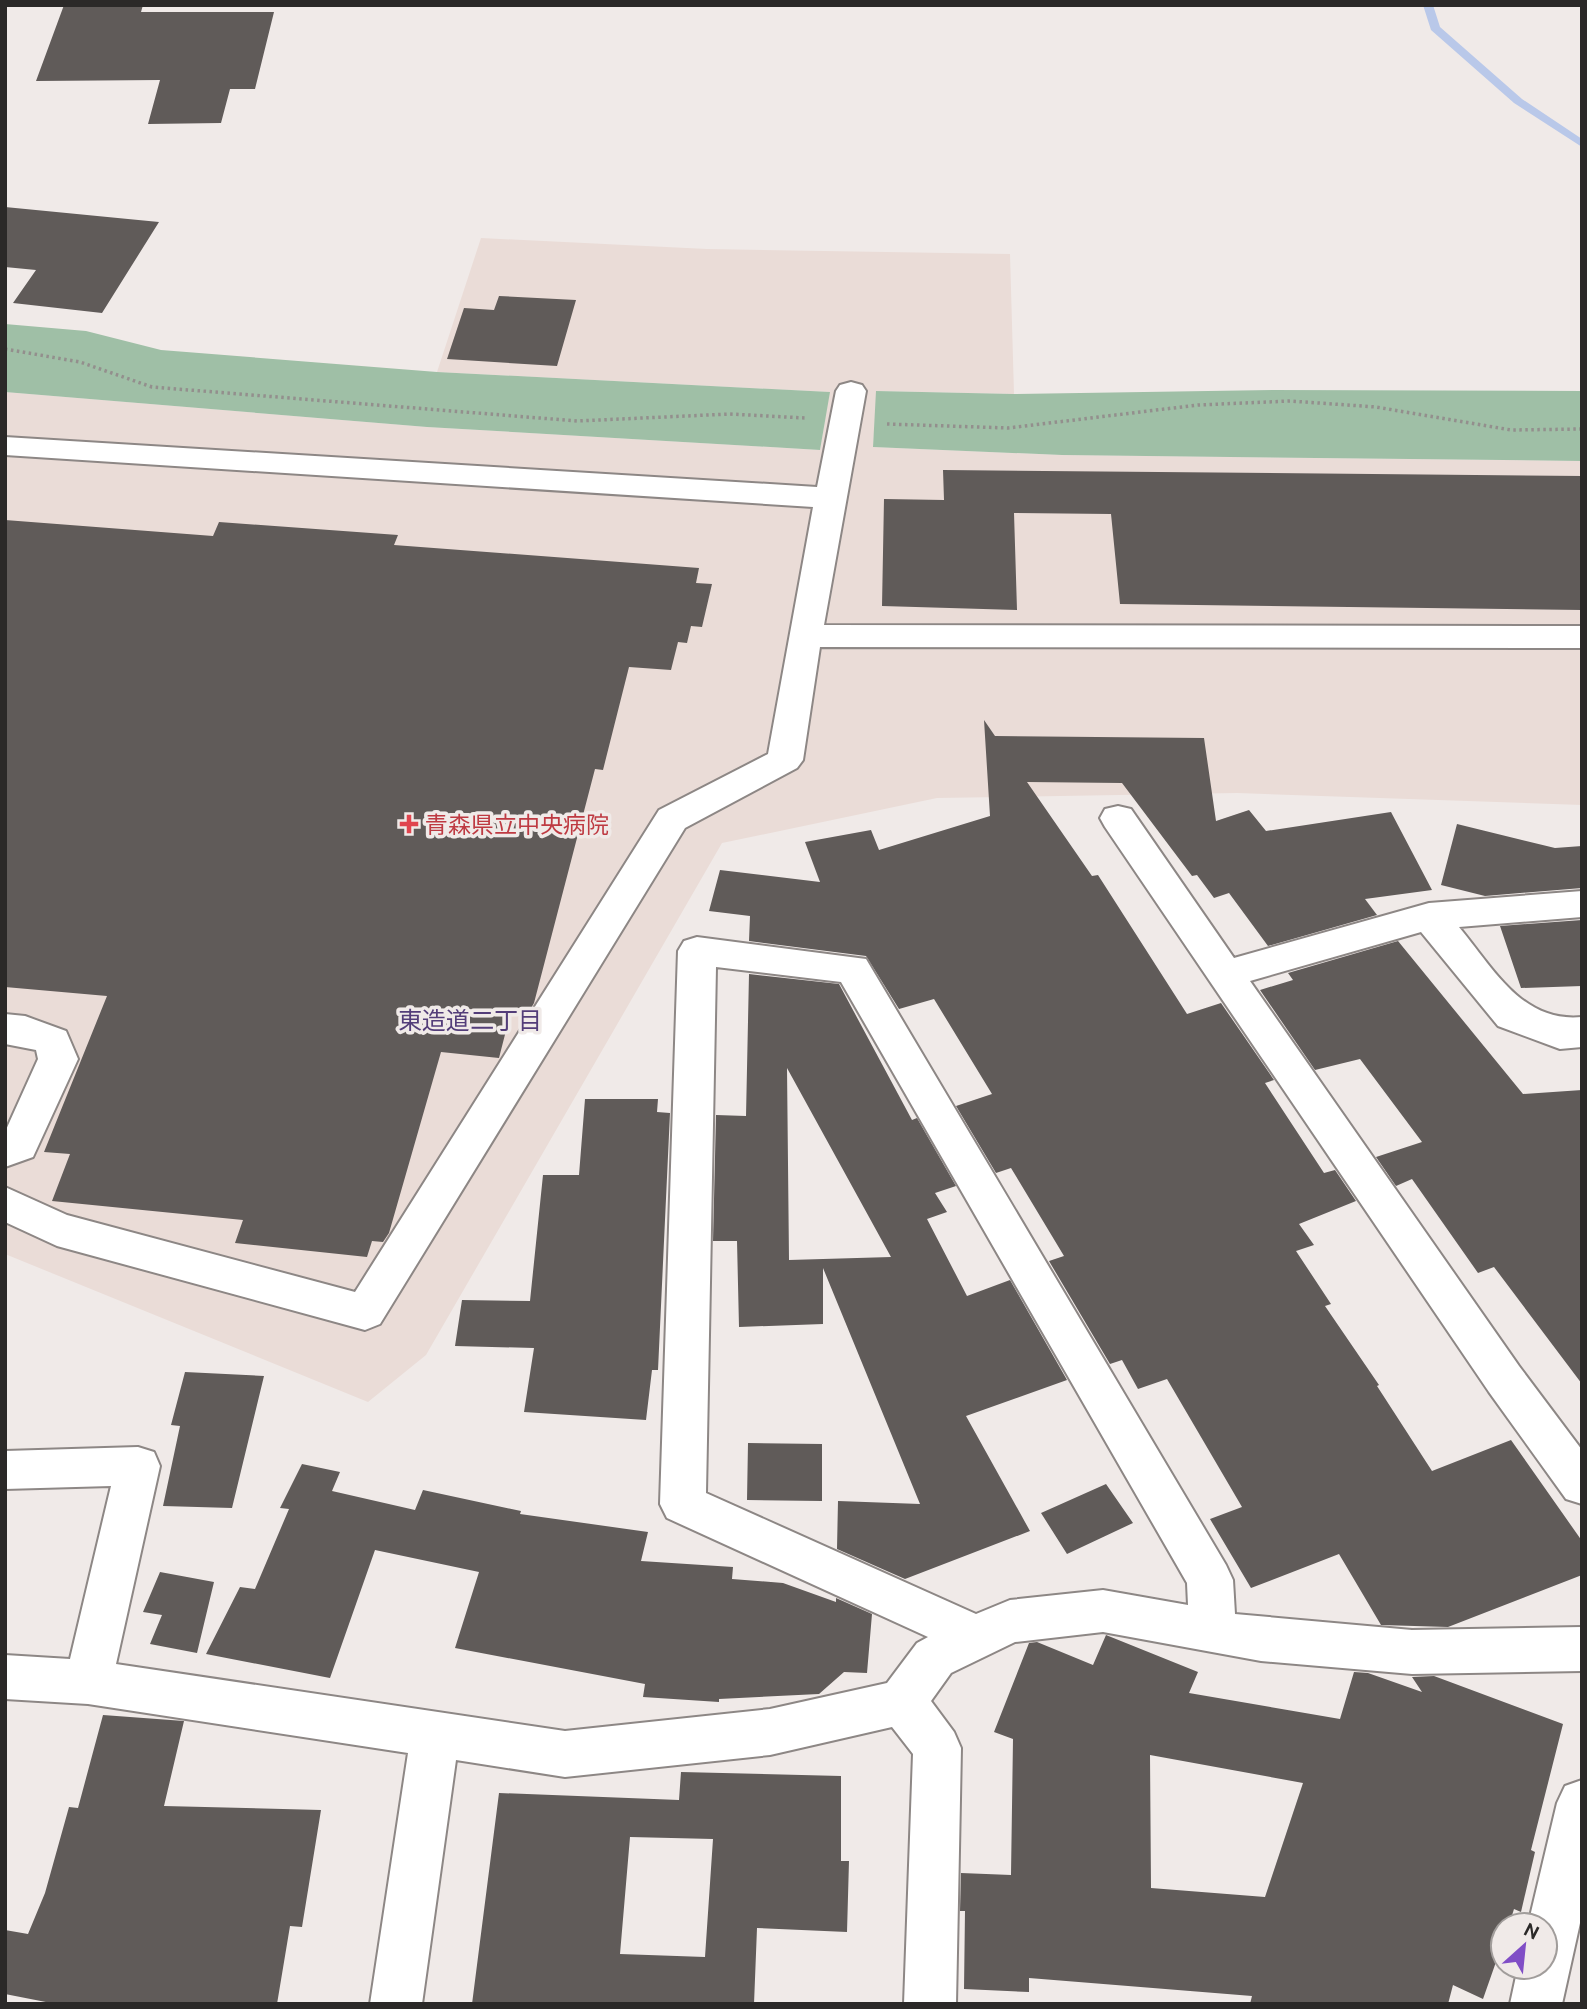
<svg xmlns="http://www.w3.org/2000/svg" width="1587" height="2009" viewBox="0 0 1587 2009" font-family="Ubuntu,'Noto Sans JP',sans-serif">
	<rect width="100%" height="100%" fill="#f0eae8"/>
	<!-- built -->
	<path fill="#eadcd7" d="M481,238l226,11 303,5 4,140 -137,-3 -4,56 189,8 520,6v344l-345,-12 -300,5 -215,45 -296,512 -58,47 -363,-148v-862l422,35 393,23 9,-58 -392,-20z"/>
	<!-- forest -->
	<path fill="#9fbfa6" d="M5,324l81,7 75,19 276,22 393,20 -10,58 -393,-23 -422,-35z
		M1272,390l310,1v70l-520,-6 -189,-8 3,-56 138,3z"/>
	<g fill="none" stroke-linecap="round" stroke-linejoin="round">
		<!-- stream -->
		<path fill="#b9c8e9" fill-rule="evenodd" d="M1423,5h10l7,22 82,72 60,40v8l-68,-44 -83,-73z"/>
	</g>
	<!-- building -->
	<path fill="#605b59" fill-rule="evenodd" d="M64,5h79l-2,7h133l-19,77h-25l-9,34 -73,1 12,-44 -124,1z
		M5,207l123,12 31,3 -57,91 -89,-10 23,-33 -31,-3z
		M499,296l77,4 -19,66 -110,-7 17,-51 30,2z
		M943,470l639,6v134l-462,-6 -9,-90 -97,-1 3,97 -135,-4 2,-107 60,1z
		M5,520l208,16 6,-14 179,13 -4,10 305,23 -3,15 16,1 -10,43 -11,-1 -4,17 -9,-1 -7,28 -42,-3 -26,103 -8,-1 -61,234 -8,14 -16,-2 -11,43 -58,-6 -52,181 -6,9 -11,-1 -5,16 -132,-14 8,-23 -191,-19 18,-47 -26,-2 63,-156 -102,-9z
		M984,720l11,16 209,2 12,83 33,-11 17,21 125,-19 41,78 -67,9 12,16 -109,31 -39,-53 -15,5 -17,-23 -5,1 -70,-93 -95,-1 65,94 6,-1 89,139 34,-11 53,77 -9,3 59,90 11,-3 21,31 -57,23 15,21 -18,6 35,53 -6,2 54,79 -2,1 55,85 79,-31 71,101v34l-134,52 -67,-2 -42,-71 -88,34 -41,-69 32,-12 -75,-128 -29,10 -16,-29 -12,4 -61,-103 15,-5 -53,-88 -15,5 -40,-67 36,-12 -58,-95 -35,10 -33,-53 -117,-15 1,-25 -41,-5 11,-41 100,12 -15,-40 66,-12 8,20 111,-34z
		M1457,824l98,24 27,-2v42l-97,8 -44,-11z
		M1582,920v66l-61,2 -21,-62z
		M1398,941l125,153 59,-4v294l-88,-117 -16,6 -66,-94 -16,7 -20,-29 46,-15 -62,-83 -45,11 -55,-80 33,-10 -5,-7z
		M749,974l90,10 73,136 5,-2 39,68 -21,7 12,19 -20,7 40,77 43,-16 57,100 -101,36 64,115 -125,48 -68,-30 1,-48 82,3 -97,-236v56l-84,3 -2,-86h-24l3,-126 30,1zM787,1068l104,189 -102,3z
		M585,1099h73l-1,13 13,1 -12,257h-6l-6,50 -122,-8 10,-64 -79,-2 7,-46 68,1 13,-126h36z
		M185,1372l79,4 -32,132 -69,-2 17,-80 -9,-1z
		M748,1443l74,1v57l-75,-1z
		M302,1464l38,8 -8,19 83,19 8,-20 98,21 -1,3 128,18 -7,29 92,6 -1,12 51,4 53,19v-4l36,16 -5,59 -23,-1 -25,22 -100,5v3l-76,-5 2,-13 -190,-36 24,-76 -104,-22 -45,128 -124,-24 34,-67 15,2 34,-80 -9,-1z
		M1106,1484l27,39 -66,31 -26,-41z
		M160,1572l54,10 -17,71 -47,-9 12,-29 -19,-3z
		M1106,1635l92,37 -9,21 151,26 14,-47 14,1 54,19 -10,-15 22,-1 129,48 -32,126 4,2 -14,60 -7,-3 -5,16h-6v17l-20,57 -30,-14 -5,19h-198l2,-8 -223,-18v14l-65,-3 1,-78h-5l1,-38 50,2 2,-136 -19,-7 35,-89 8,-1 56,23zM1150,1755l153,28 -38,114 -114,-9z
		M103,1715l81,6 -20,85 157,4 -19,117 -12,-1 -13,78h-221l-51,-10v-64l23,4 17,-41 24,-86 9,1z
		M681,1772l160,4v85h8l-2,71 -90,-4 -3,76h-282l27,-211 180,7zM630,1837l83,2 -8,118 -85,-3z"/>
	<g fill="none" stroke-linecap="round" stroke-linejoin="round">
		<defs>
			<path id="minor" d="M851,382l11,3 4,6 -42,234 758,1v22l-762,-1 -17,113 -6,8 -112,60 -305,496 -15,6 -308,-84 -52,-24v-35l62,28 288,77 304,-482 109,-56 45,-247 -808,-52v-18l812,50 19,-96 4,-6z
				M1118,806l13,3 103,149 195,-55 153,-12v26l-123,10c35,42 63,96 123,90v30l-22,2 -62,-23 -77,-94 -171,49 269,385 63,84v54l-16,-5 -77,-107 -384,-565 -5,-9 5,-9z
				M697,937l169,22 360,606 7,15 2,34 177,16 170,-3v44l-170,3 -151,-13 -158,-29 -88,10 -64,31 -20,28 23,31 7,16 -5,256h-52l9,-250 -21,-27 -122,28 -205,22 -109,-17 -34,244h-52l38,-251 -320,-49 -83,-5v-44l65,4 41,-173 -106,3v-38l133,-4 16,5 6,14 -44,198 449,67 205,-22 117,-26 30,-40 11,-6 -261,-119 -7,-14 18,-553 6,-10zM716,967l125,15 346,601 1,22 -85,-15 -93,10 -34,14 -270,-121z
				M5,1014l20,2 41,15 12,28 -45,98 -28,10v-35l33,-73 -2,-9 -31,-6z
				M1582,1780v134l-20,90h-52l8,-37h27v-42h-17l29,-122 8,-17z"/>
		</defs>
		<!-- minor casing -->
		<use href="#minor" stroke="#8d8785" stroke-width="4"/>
		<!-- path -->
		<path stroke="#938f8d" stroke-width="3.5" stroke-dasharray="2.5 3.5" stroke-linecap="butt" d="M5,349l75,13 72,25 425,34 153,-7 75,4
			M887,424l121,4 190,-23 92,-4 86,6 135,23 71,-1"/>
		<!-- minor -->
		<use href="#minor" fill="#fff" fill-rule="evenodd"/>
	</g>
	<!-- markers -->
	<path fill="#e0444e" stroke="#f0eae8" stroke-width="2.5" d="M405.5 813.5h7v7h7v7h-7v7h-7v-7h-7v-7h7z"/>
	<g text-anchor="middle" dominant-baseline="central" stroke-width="7" stroke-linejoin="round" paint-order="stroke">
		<!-- health labels -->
		<g font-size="23" fill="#be3a42" stroke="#f0eae8" text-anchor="start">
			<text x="425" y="824">青森県立中央病院</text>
		</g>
		<!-- neighbourhood labels -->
		<g font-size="24" fill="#533d79" stroke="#f0eae8">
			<text x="470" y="1020">東造道二丁目</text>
		</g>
	</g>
	<!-- border -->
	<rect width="1587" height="2009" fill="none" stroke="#2b2928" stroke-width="14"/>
	<!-- north arrow -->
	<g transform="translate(1524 1946) rotate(27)"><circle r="33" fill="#f0eae8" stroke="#a19d9b" stroke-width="2"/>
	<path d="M0-5L12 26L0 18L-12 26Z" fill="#804ec6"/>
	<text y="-10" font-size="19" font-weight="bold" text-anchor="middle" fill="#2b2928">N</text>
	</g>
</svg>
